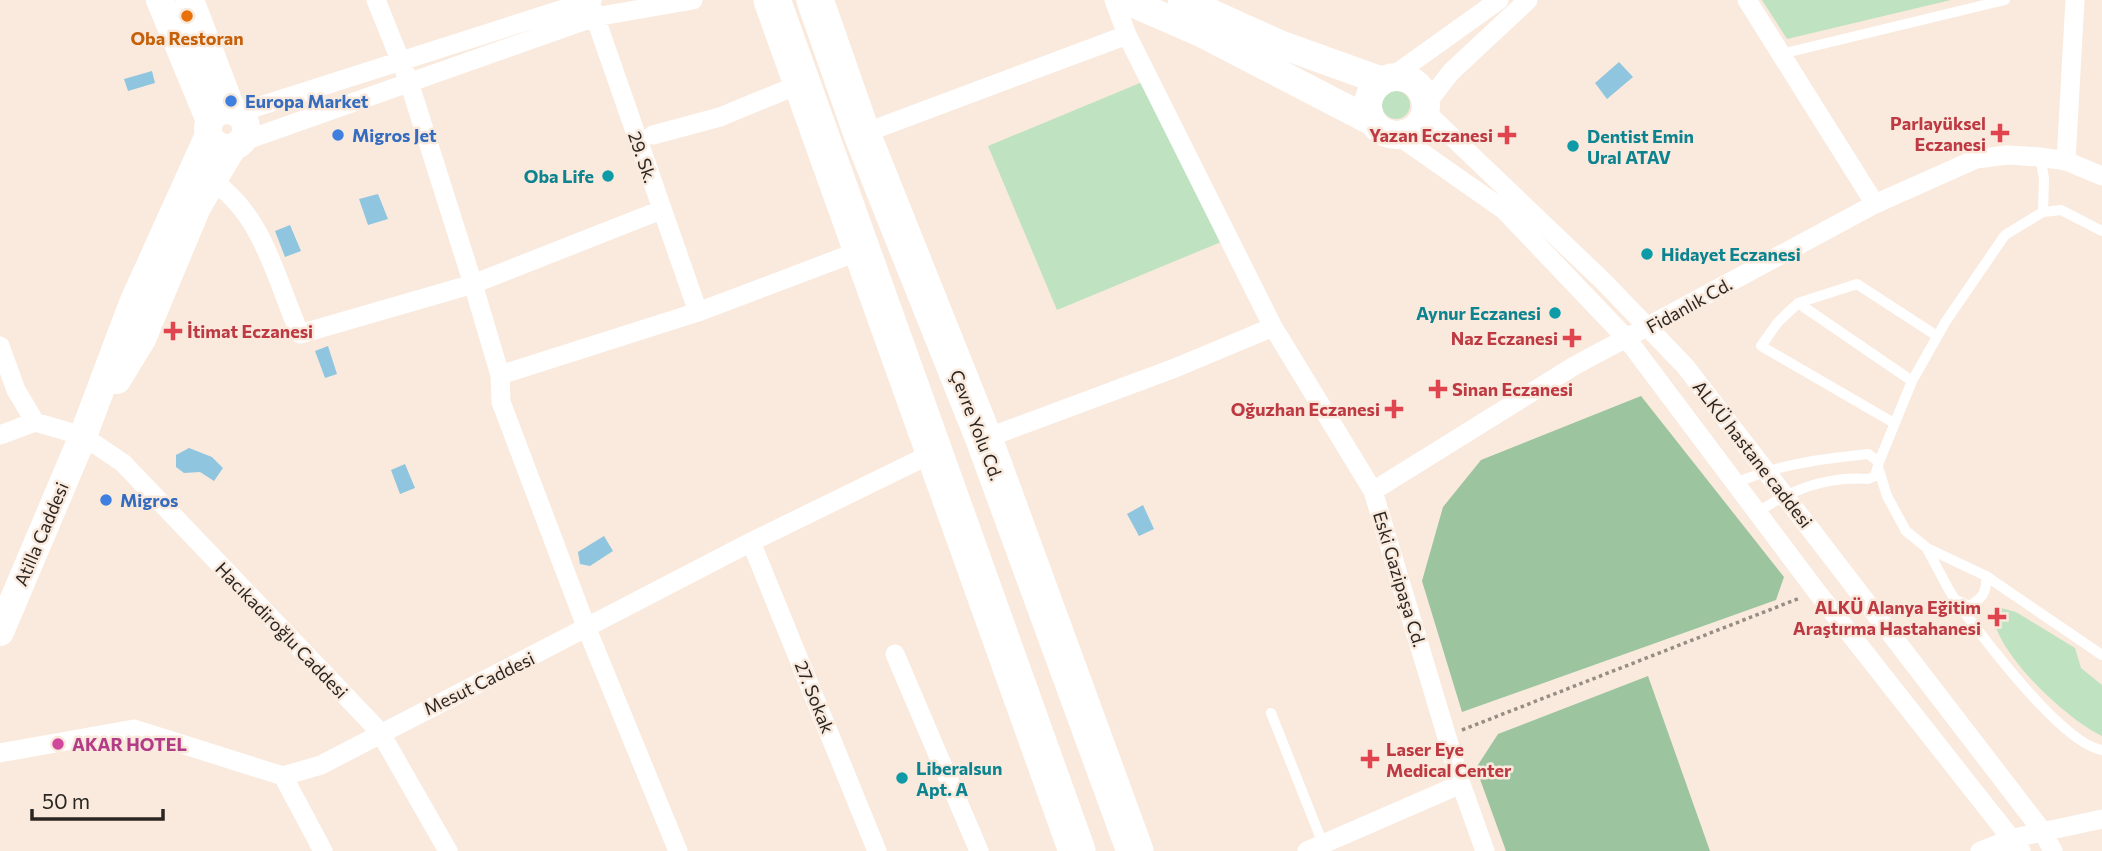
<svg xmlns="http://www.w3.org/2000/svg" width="2102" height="851" viewBox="0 0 2102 851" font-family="Commissioner,sans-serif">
	<rect width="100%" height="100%" fill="#f9eadd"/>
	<!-- green -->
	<path fill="#bfe2c1" d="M1762,0h189l-164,39z
		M1152,78l69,164 -164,68 -69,-164z
		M1382 105a14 14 0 1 1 28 0a14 14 0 1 1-28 0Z
		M2001,608l15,4 59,36 6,20 21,17v51c-35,-16 -104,-81 -109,-120z"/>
	<!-- forest -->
	<path fill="#9cc49f" d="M1641,396l143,181 -8,23 -314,112 -40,-131 21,-74 38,-47z
		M1648,676l62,175h-204l-30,-83 22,-34z"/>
	<!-- water -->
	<path fill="#8fc5df" d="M1619,62l14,15 -26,22 -12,-16z
		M152,71l3,12 -27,8 -4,-12z
		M378,194l10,25 -20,6 -9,-26z
		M290,225l11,26 -16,6 -10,-26z
		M328,346l9,28 -12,4 -10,-27z
		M189,448l23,9 11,11 -9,13 -14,-9 -16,1 -8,-6v-12z
		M405,464l10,24 -15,6 -9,-24z
		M1143,505l11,24 -15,7 -12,-22z
		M604,536l9,15 -23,15 -10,-2 -2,-12z"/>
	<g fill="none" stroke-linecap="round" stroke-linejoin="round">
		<!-- path -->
		<path stroke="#978d83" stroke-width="3.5" stroke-dasharray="3.5 3.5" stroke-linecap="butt" d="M1462,730l338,-132"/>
		<!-- lane -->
		<path stroke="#fff" stroke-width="10" d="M1781,54l224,-54
			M2040,157l4,21 -1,34
			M1798,303l114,78
			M1894,423l-133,-77 17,-24 20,-19 59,-19 80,52
			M1879,462l33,-81 34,-60 59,-86 38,-23 18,-2 41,21
			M1879,470l8,26 19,35 21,17 59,28 116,79
			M1734,484c44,-20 87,-25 134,-30l11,8 -4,14 -7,3c-41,-3 -76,10 -110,33
			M1927,549c10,17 18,36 29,52 25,34 106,143 146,149
			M1959,601l10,5c14,-8 18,-14 17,-30
			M1271,713l52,131"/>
		<!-- street -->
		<path stroke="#fff" stroke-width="19" d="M376,0l33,82 64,202 27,91 1,27 86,227 91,222
			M1114,0l13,35 146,292 100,164 88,293 24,67
			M1747,0l128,204
			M591,5l107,307
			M1390,78l109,-78
			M1426,104l25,-32 77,-72
			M1425,111l178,170 82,85 358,466 10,19
			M238,113l354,-113
			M862,134l265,-99
			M653,135l67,-18 63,-26
			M1397,135l107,75 123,129 190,253 204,259
			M244,139l-3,3 354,-125 98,-17
			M2066,161l9,-161
			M213,181c52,37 62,97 87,153l173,-50 188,-74
			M0,346l16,44 19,32
			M500,375l198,-63 164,-62
			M0,435l35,-13 48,14 40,27 257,269 68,119
			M984,439l191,-71 98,-41
			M1373,491l201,-125 301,-162 101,-45 31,-4 33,2 26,4 36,15
			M751,542l126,309
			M895,654l84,197
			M0,753l134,-24 149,47 38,-11 430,-223 182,-89
			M283,776l40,75
			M1307,851l154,-67
			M1980,851l34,-13 88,-19"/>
		<!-- secondary -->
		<path stroke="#fff" stroke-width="28" d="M160,0l50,121
			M190,0l42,111
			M1125,0l78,34 170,88
			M1182,0l100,45 100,36
			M1368 106a29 29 0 1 1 58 0a29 29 0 1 1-58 0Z
			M208 129a19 19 0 1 1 38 0a19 19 0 1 1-38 0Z
			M117,380l25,-41 55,-132 35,-59
			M0,632l83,-196 50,-133 76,-168"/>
		<!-- highway -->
		<path stroke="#fff" stroke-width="37" d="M772,0l305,851
			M815,0l47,134 122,305 151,412"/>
	</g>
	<!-- markers -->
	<circle fill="#e8710a" stroke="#f9eadd" stroke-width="2.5" cx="187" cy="16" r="7"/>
	<g fill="#3f7fe0" stroke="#f9eadd" stroke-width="2.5">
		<circle cx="231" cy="101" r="7"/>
		<circle cx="338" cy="135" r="7"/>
		<circle cx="106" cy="500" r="7"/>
	</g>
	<g fill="#e0444e" stroke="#f9eadd" stroke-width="2.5">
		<path d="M1996.5 122.5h7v7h7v7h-7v7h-7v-7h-7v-7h7z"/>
		<path d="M1503.5 124.5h7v7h7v7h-7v7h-7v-7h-7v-7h7z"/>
		<path d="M169.5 320.5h7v7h7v7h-7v7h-7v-7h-7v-7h7z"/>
		<path d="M1568.5 327.5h7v7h7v7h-7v7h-7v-7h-7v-7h7z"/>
		<path d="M1434.5 378.5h7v7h7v7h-7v7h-7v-7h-7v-7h7z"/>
		<path d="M1390.5 398.5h7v7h7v7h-7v7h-7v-7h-7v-7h7z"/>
		<path d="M1993.5 606.5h7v7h7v7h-7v7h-7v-7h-7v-7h7z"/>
		<path d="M1366.5 748.5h7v7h7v7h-7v7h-7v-7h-7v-7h7z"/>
	</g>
	<g fill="#0f9aa8" stroke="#f9eadd" stroke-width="2.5">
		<circle cx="1573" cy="146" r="7"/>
		<circle cx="608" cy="176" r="7"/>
		<circle cx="1647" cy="254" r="7"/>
		<circle cx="1555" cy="313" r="7"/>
		<circle cx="902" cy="778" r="7"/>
	</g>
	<circle fill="#d1479c" stroke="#f9eadd" stroke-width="2.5" cx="58" cy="744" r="7"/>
	<g text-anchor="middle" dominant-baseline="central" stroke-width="5" stroke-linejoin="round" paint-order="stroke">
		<!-- food labels -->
		<g font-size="18" font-weight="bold" fill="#c56008" stroke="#f9eadd">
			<text x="187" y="38">Oba Restoran</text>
		</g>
		<!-- shop labels -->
		<g font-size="18" font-weight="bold" fill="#366cbe" stroke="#f9eadd" text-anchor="start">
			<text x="245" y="101">Europa Market</text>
			<text x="352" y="135">Migros Jet</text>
			<text x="120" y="500">Migros</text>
		</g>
		<!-- health labels -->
		<g font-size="18" font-weight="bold" fill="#be3a42" stroke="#f9eadd" text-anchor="end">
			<text x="1986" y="123">Parlayüksel<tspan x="1986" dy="21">Eczanesi</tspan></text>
			<text x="1493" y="135">Yazan Eczanesi</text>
			<text x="187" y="331" text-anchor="start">İtimat Eczanesi</text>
			<text x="1558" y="338">Naz Eczanesi</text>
			<text x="1452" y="389" text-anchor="start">Sinan Eczanesi</text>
			<text x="1380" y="409">Oğuzhan Eczanesi</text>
			<text x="1981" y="607">ALKÜ Alanya Eğitim<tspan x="1981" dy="21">Araştırma Hastahanesi</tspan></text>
			<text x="1386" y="749" text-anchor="start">Laser Eye<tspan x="1386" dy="21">Medical Center</tspan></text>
		</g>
		<!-- culture labels -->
		<g font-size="18" font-weight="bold" fill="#0d838f" stroke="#f9eadd" text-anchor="start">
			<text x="1587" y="136">Dentist Emin<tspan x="1587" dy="21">Ural ATAV</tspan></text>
			<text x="594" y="176" text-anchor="end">Oba Life</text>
			<text x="1661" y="254">Hidayet Eczanesi</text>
			<text x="1541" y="313" text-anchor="end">Aynur Eczanesi</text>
			<text x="916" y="768">Liberalsun<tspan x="916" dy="21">Apt. A</tspan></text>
		</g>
		<!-- street labels -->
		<g font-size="18" fill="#2b2621" stroke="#f9eadd">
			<text transform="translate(643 157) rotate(71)">29. Sk.</text>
			<text transform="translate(1689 305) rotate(-29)">Fidanlık Cd.</text>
			<text transform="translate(977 425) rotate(69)">Çevre Yolu Cd.</text>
			<text transform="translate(1753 454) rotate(52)">ALKÜ hastane caddesi</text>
			<text transform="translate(41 534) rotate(-67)">Atilla Caddesi</text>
			<text transform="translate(1400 579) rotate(73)">Eski Gazipaşa Cd.</text>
			<text transform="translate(282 630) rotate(46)">Hacıkadiroğlu Caddesi</text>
			<text transform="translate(479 683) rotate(-26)">Mesut Caddesi</text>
			<text transform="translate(815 697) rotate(68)">27. Sokak</text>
		</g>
		<!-- hotel labels -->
		<g font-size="18" font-weight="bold" fill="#b23c85" stroke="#f9eadd" text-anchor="start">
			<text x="72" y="744">AKAR HOTEL</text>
		</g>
	</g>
	<!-- scale -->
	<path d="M32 809v10h131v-10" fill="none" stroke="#2b2621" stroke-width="3.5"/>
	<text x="42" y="809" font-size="21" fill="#2b2621" stroke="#f9eadd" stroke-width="5" paint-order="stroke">50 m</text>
</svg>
